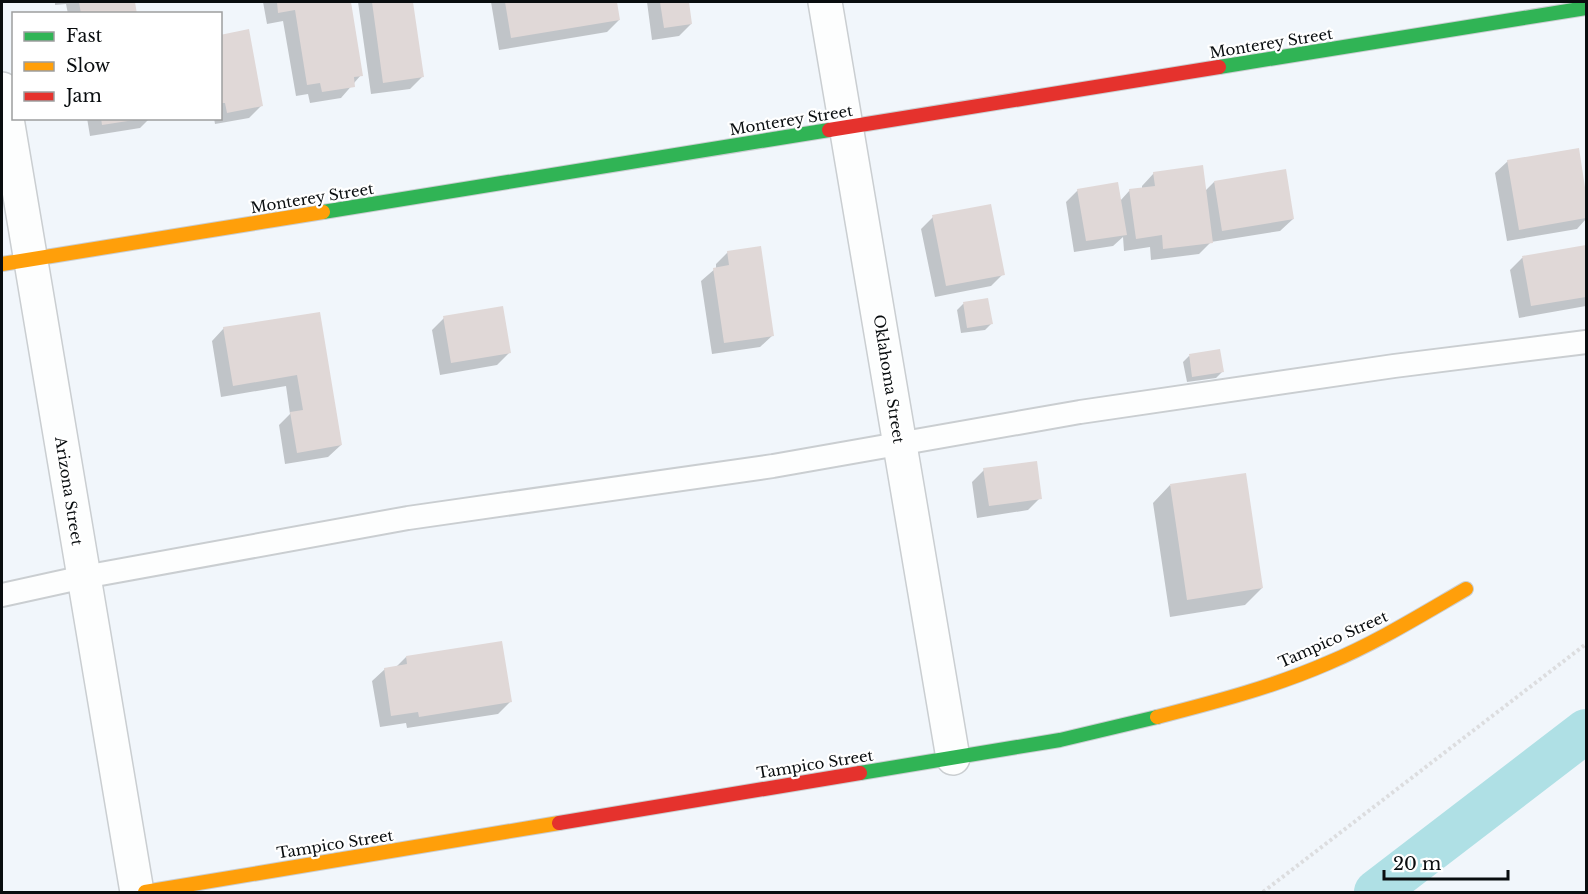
<svg xmlns="http://www.w3.org/2000/svg" width="1588" height="894" viewBox="0 0 1588 894" font-family="'Libre Baskerville',serif">
	<rect width="100%" height="100%" fill="#f1f6fb"/>
	<!-- shadow -->
	<path fill="#0003" d="M55,2h79l2,12h-68l-2,-10 -11,1z
		M263,2h86l12,73 -20,23 -31,5 -2,-9 -12,2 -13,-75 -16,3z
		M358,2h54l10,75 -12,12 -39,5z
		M491,2h125l3,18 -12,12 -108,18z
		M647,2h41l3,22 -12,12 -27,4z
		M220,36l41,70 -12,12 -34,6 -1,-6h6z
		M87,118h63l-10,10 -50,8z
		M1577,149l9,70 -9,10 -70,12 -12,-68 13,-12z
		M1154,173l51,18 9,-9 79,37 -13,12 -69,11 -12,12 -48,6 -1,-13 -26,4 -1,-14 -10,9 -39,6 -8,-50 12,-12 42,11 10,-11 12,-1v-3z
		M933,217l70,57 -12,12 -56,11 -14,-68z
		M1586,246v60l-67,12 -9,-48 12,-12z
		M728,252l45,83 -13,12 -48,7 -11,-73 15,-13v-4z
		M987,300l4,24 -6,6 -24,3 -4,-23 6,-6z
		M319,313l22,132 -13,12 -43,7 -6,-39 11,-11 -4,-28 -65,11 -9,-56 12,-13z
		M444,318l65,35 -12,12 -57,10 -8,-45z
		M1189,356l33,16 -6,6 -29,4 -4,-20z
		M984,470l56,28 -12,12 -51,8 -5,-36z
		M1170,485l92,103 -17,17 -75,12 -17,-114z
		M406,657l104,45 -12,12 -91,14 -1,-5 -26,4 -8,-46 13,-12 11,-2z"/>
	<g fill="none" stroke-linecap="round" stroke-linejoin="round">
		<!-- canal -->
		<path stroke="#afe0e5" stroke-width="44" d="M1376,892l210,-161"/>
	</g>
	<!-- building -->
	<path fill="#e0d8d7" d="M79,2h56l2,12h-56z
		M277,2h74l12,74 -9,1 1,10 -33,5 -2,-9 -13,2 -12,-75 -17,3z
		M372,2h41l11,75 -41,6z
		M505,2h112l3,18 -109,18z
		M660,2h29l3,22 -28,4z
		M249,29l14,77 -36,7 -2,-10h-5v-68z
		M101,118h33v2l-32,5z
		M1579,148l7,46v24l-67,12 -12,-70z
		M1203,165l10,78 -50,6 -1,-14 -26,4 -7,-50 26,-3 -2,-14z
		M1286,169l8,50 -72,12 -8,-50z
		M1118,182l9,53 -41,6 -9,-52z
		M991,204l14,71 -59,11 -14,-71z
		M1586,245v52l-55,9 -9,-50z
		M761,246l13,90 -50,7 -11,-75 16,-3 -2,-14z
		M988,298l5,26 -26,4 -4,-26z
		M503,306l8,47 -60,10 -8,-47z
		M320,312l22,133 -45,8 -7,-41 13,-2 -6,-35 -64,11 -10,-59z
		M1220,349l4,23 -32,5 -3,-23z
		M1037,461l5,38 -53,7 -6,-38z
		M1246,473l17,115 -76,12 -17,-116z
		M502,641l10,61 -93,15 -1,-5 -27,4 -7,-48 23,-4 -1,-8z"/>
	<g fill="none" stroke-linecap="round" stroke-linejoin="round">
		<defs>
			<path id="lane" d="M2,595l82,-18 324,-59 365,-52 307,-54 314,-46 192,-24"/>
			<path id="street" d="M825,2l128,756
				M2,89l135,803"/>
			<path id="fast" d="M1219,67l367,-59
				M323,212l506,-82
				M860,773l200,-33 97,-23"/>
			<path id="slow" d="M2,264l321,-52
				M1157,717c58,-15 116,-30 171,-54 48,-20 93,-48 138,-74
				M145,892l414,-69"/>
			<path id="jam" d="M829,130l390,-63
				M559,823l301,-50"/>
		</defs>
		<!-- lane casing -->
		<use href="#lane" stroke="#caced1" stroke-width="26"/>
		<!-- street casing -->
		<use href="#street" stroke="#caced1" stroke-width="36"/>
		<!-- fast casing -->
		<use href="#fast" stroke="#caced1" stroke-width="16"/>
		<!-- slow casing -->
		<use href="#slow" stroke="#caced1" stroke-width="16"/>
		<!-- jam casing -->
		<use href="#jam" stroke="#caced1" stroke-width="16"/>
		<!-- path -->
		<path stroke="#dcdddf" stroke-width="4" stroke-dasharray="3 3" stroke-linecap="butt" d="M1263,892l323,-248"/>
		<!-- lane -->
		<use href="#lane" stroke="#fdfefe" stroke-width="22"/>
		<!-- street -->
		<use href="#street" stroke="#fdfefe" stroke-width="33"/>
		<!-- fast -->
		<use href="#fast" stroke="#30b455" stroke-width="14"/>
		<!-- slow -->
		<use href="#slow" stroke="#ff9f0a" stroke-width="14"/>
		<!-- jam -->
		<use href="#jam" stroke="#e5322d" stroke-width="14"/>
	</g>
	<g text-anchor="middle" dominant-baseline="central" stroke-width="4.5" stroke-linejoin="round" paint-order="stroke">
		<!-- street labels -->
		<g font-size="15" fill="#090d0f" stroke="#fff">
			<text transform="translate(1271 43) rotate(-9)">Monterey Street</text>
			<text transform="translate(791 120) rotate(-9)">Monterey Street</text>
			<text transform="translate(312 198) rotate(-9)">Monterey Street</text>
			<text transform="translate(889 379) rotate(81)">Oklahoma Street</text>
			<text transform="translate(69 491) rotate(81)">Arizona Street</text>
			<text transform="translate(1333 639) rotate(-24)">Tampico Street</text>
			<text transform="translate(815 764) rotate(-9)">Tampico Street</text>
			<text transform="translate(335 844) rotate(-9)">Tampico Street</text>
		</g>
	</g>
	<!-- border -->
	<rect width="1588" height="894" fill="none" stroke="#090d0f" stroke-width="6"/>
	<!-- legend -->
	<rect x="12" y="12" width="210" height="108" fill="#ffffff" stroke="#9d9e9f" stroke-width="1.5"/>
	<rect x="24" y="32" width="30" height="9" fill="#30b455" stroke="#9d9e9f" stroke-width="1.5"/>
	<text x="66" y="42" font-size="18" fill="#090d0f">Fast</text>
	<rect x="24" y="62" width="30" height="9" fill="#ff9f0a" stroke="#9d9e9f" stroke-width="1.5"/>
	<text x="66" y="72" font-size="18" fill="#090d0f">Slow</text>
	<rect x="24" y="92" width="30" height="9" fill="#e5322d" stroke="#9d9e9f" stroke-width="1.5"/>
	<text x="66" y="102" font-size="18" fill="#090d0f">Jam</text>
	<!-- scale -->
	<path d="M1384 870v9h124v-9" fill="none" stroke="#090d0f" stroke-width="3"/>
	<text x="1393" y="870" font-size="18" fill="#090d0f" stroke="#ffffff" stroke-width="4.5" paint-order="stroke">20 m</text>
</svg>
